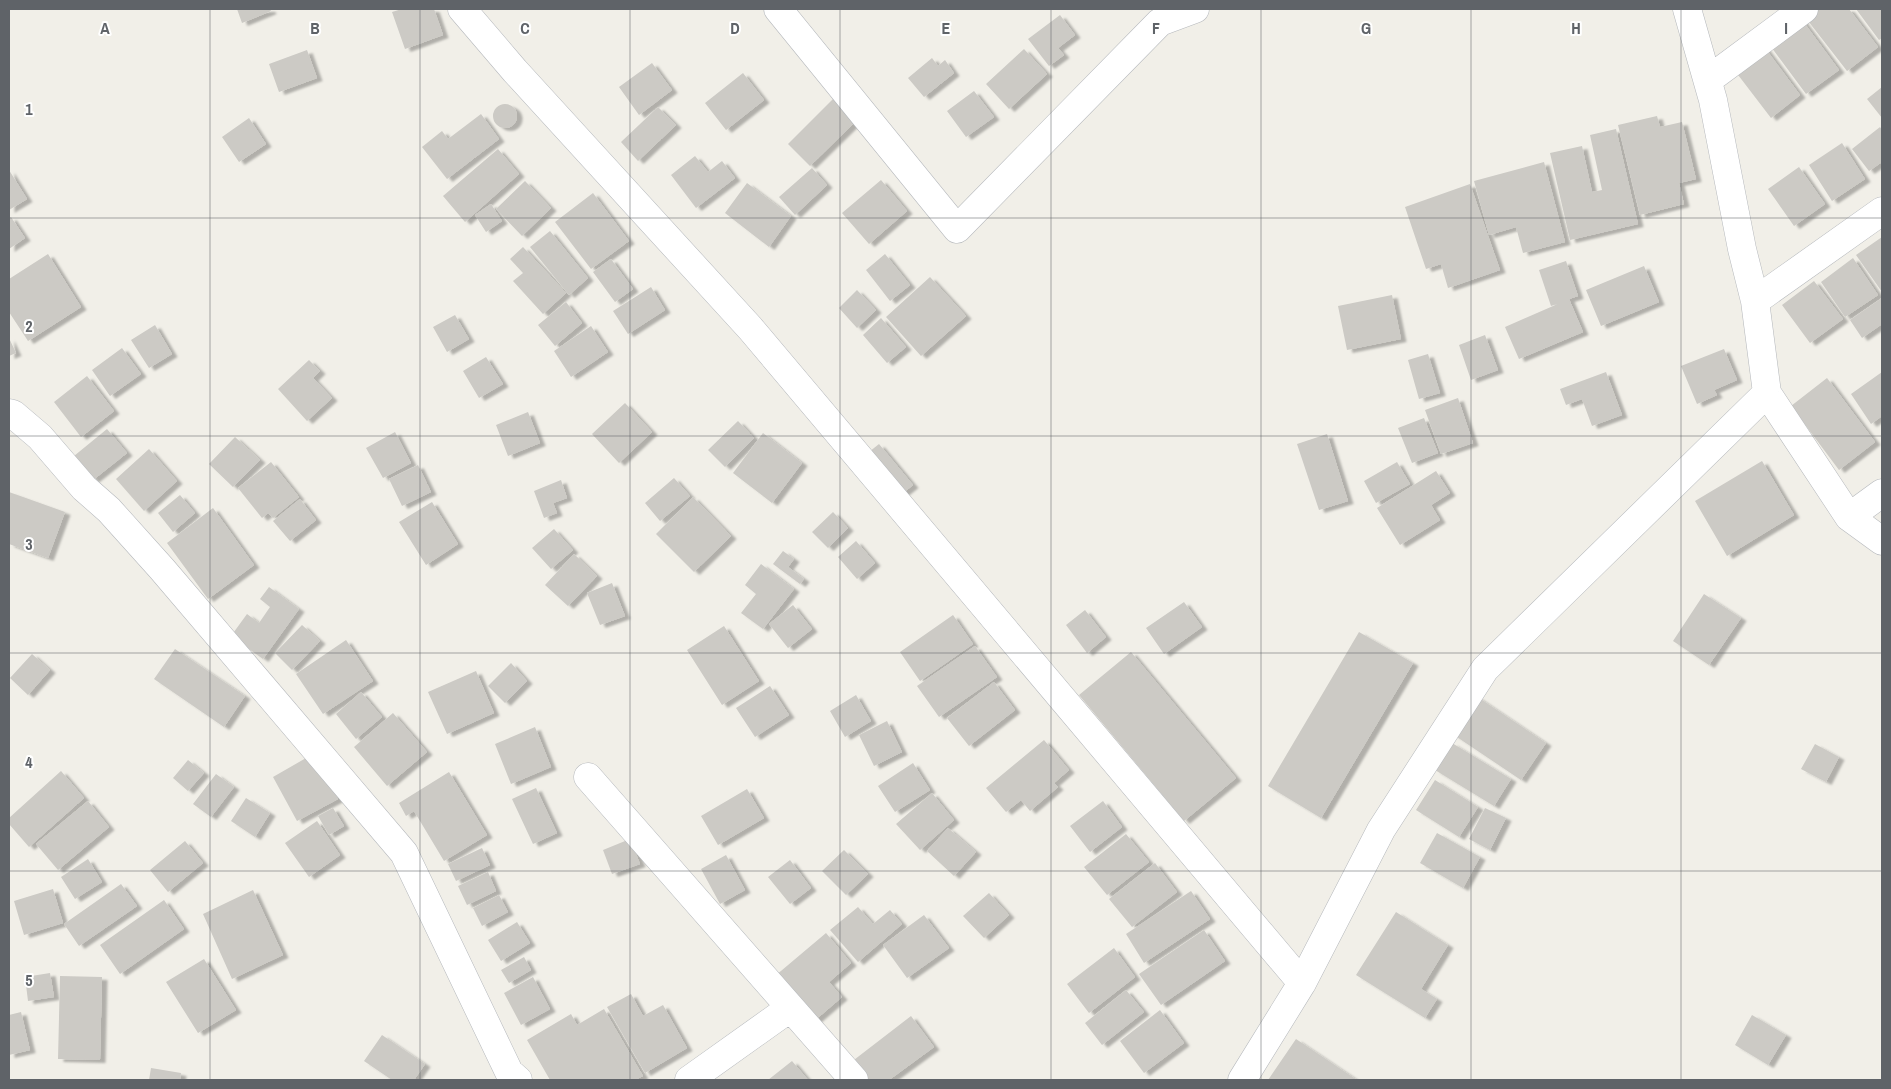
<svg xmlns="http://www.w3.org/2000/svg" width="1891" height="1089" viewBox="0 0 1891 1089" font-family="'Archivo Narrow',sans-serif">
	<defs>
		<filter id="shadow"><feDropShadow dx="5.5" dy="3" stdDeviation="1" flood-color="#0004"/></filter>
	</defs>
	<rect width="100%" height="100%" fill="#f1efe8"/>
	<!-- building -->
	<path fill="#cccac5" filter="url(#shadow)" d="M237,9h33l1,2 -29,12z
		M402,9h32l9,26 -38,14 -13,-37z
		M1816,9h33l29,38 -31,24 -42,-54z
		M1856,9h26v29l-3,2z
		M1060,15l15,20 -17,13 6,7 -15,11 -21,-27z
		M1799,16l40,54 -33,24 -40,-54z
		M1762,44l38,51 -29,23 -39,-51z
		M1024,49l23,25 -38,35 -23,-25z
		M307,50l10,28 -38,14 -10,-28z
		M932,58l6,8 7,-6 9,13 -30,24 -16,-19z
		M652,63l20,27 -33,25 -20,-28z
		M743,73l21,27 -38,30 -21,-27z
		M1882,87v31l-15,-19z
		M974,91l20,26 -28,20 -19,-26z
		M837,95l22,23 -49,48 -22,-22z
		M493 116a12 12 0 1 1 24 0a12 12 0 1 1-24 0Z
		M658,107l18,18 -38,36 -17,-19z
		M481,114l18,25 -52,40 -25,-32 20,-16 6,8z
		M1657,116l3,11 22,-5 14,57 -17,4 5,21 -44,11 -22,-90z
		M249,118l17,26 -27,18 -17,-25z
		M1880,127l2,3v32l-13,9 -17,-22z
		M1616,129l22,95 -68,16 -20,-87 32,-7 10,46 10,-2 -12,-55z
		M1842,143l23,36 -33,22 -23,-36z
		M498,149l21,25 -54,48 -22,-26z
		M695,156l13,16 14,-11 13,17 -39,30 -25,-33z
		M1544,162l21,80 -42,11 -7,-26 -27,8 -15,-54z
		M1799,167l26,37 -31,22 -26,-37z
		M812,168l15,17 -32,30 -16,-18z
		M9,170l18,29 -18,11z
		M881,180l26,31 -38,33 -27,-31z
		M525,181l26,27 -29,28 -26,-27z
		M747,183l44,33 -22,31 -44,-34z
		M1470,184l30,86 -52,18 -7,-24 -15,5 -21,-62z
		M593,193l36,48 -38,28 -36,-47z
		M491,204l11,17 -16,11 -11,-17z
		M11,217l14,21 -16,11v-31z
		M550,231l38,47 -19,17 -39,-48z
		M1882,237v55l-26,-37z
		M523,247l43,46 -23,21 -30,-33 10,-8 -13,-14z
		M48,254l33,53 -53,34 -19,-29v-33z
		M885,254l25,31 -20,16 -24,-31z
		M1853,258l25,37 -33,22 -24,-35z
		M611,259l22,30 -18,13 -22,-30z
		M1566,261l12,35 -9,3 14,33 -64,27 -14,-32 55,-24 -9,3 -12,-36z
		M1644,266l15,36 -58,24 -15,-36z
		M930,277l36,39 -45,40 -35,-39z
		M1814,281l29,38 -33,24 -28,-38z
		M651,287l14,23 -37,24 -15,-23z
		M857,290l19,20 -19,18 -18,-20z
		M1392,295l9,44 -54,11 -9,-44z
		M1882,298v26l-20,14 -12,-18z
		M566,302l16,21 -27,23 -17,-21z
		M455,315l14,24 -22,13 -14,-25z
		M881,318l25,29 -19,16 -24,-28z
		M155,325l17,29 -23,14 -18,-28z
		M591,326l17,26 -37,25 -17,-26z
		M1485,335l13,35 -27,10 -12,-35z
		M9,338l7,15 -7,3z
		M122,348l19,26 -31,22 -18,-26z
		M1724,349l13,31 -23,10 3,5 -20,9 -16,-38z
		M1428,354l12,39 -21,6 -11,-39z
		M486,357l17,27 -24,14 -16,-27z
		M309,360l11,11 -7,7 19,20 -25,23 -29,-32z
		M1606,372l16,43 -30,11 -10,-27 -16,6 -6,-16z
		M1882,372v44l-11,8 -20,-30z
		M87,376l27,35 -33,26 -27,-35z
		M1827,378l48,64 -36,28 -48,-64z
		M1458,398l15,45 -32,11 -16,-44z
		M625,403l27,29 -33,31 -27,-29z
		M528,412l12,31 -32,13 -12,-31z
		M1424,418l14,35 -26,10 -14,-35z
		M738,421l16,17 -29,29 -17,-17z
		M107,429l20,24 -34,27 -19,-24z
		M395,432l16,31 -28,15 -17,-30z
		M763,433l39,30 -30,40 -39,-30z
		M1327,434l21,67 -29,9 -22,-66z
		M235,437l25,23 -27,27 -24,-23z
		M879,444l34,41 -15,12 -34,-41z
		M149,449l28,32 -33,30 -28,-32z
		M1762,461l32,54 -67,41 -32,-55z
		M271,462l28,35 -26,21 -5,-5 -6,5 -24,-30z
		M1397,462l13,22 -34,19 -12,-22z
		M418,465l13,27 -29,14 -13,-27z
		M1436,471l14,22 -19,12 9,15 -40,25 -23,-37z
		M674,478l16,18 -30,25 -15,-18z
		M561,480l6,18 -14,5 4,10 -13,5 -10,-27z
		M9,492l56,20 -17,46 -39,-14z
		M180,495l15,18 -22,19 -15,-19z
		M693,497l38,39 -37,36 -38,-38z
		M300,499l16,21 -26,21 -17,-20z
		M432,502l26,42 -32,21 -27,-43z
		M213,508l41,57 -46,34 -41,-56z
		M833,512l15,16 -20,20 -16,-16z
		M554,529l19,21 -22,19 -19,-21z
		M856,541l19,22 -18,16 -19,-22z
		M783,551l11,8 -6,8 16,12 -4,5 -27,-20z
		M574,554l23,22 -29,30 -23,-21z
		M761,564l33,25 -31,40 -22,-16 15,-19 -11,-9z
		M612,583l13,33 -25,9 -13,-32z
		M269,587l30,22 -36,50 -32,-23 16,-22 12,9 11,-16 -10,-8z
		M1704,594l37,24 -32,47 -36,-24z
		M1184,602l18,25 -38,27 -18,-26z
		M793,605l19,24 -24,19 -19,-24z
		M1085,610l21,27 -19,16 -21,-28z
		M953,615l20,29 -53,37 -20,-29z
		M302,625l18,16 -28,29 -17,-17z
		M724,626l35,55 -37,24 -35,-55z
		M1359,632l54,31 -92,155 -53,-32z
		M346,640l27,41 -50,33 -27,-40z
		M975,646l22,31 -58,40 -22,-31z
		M175,649l70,47 -21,31 -70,-48z
		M1131,652l105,126 -52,43 -105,-126z
		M32,654l18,16 -22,25 -18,-17z
		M511,663l16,18 -22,22 -17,-17z
		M476,671l18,42 -47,21 -19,-42z
		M994,682l21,28 -46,36 -22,-28z
		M770,686l19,29 -34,22 -19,-29z
		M361,692l21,25 -26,22 -20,-25z
		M856,695l15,26 -26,16 -15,-26z
		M1476,696l70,47 -25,37 -70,-47z
		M393,713l34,39 -40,34 -33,-39z
		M887,721l15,31 -28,14 -15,-31z
		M535,727l16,40 -40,17 -16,-40z
		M1044,740l25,30 -15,13 4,4 -28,24 -9,-11 -15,12 -20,-24z
		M1452,743l59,36 -17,27 -59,-36z
		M1815,744l24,13 -13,25 -25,-13z
		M313,754l25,45 -41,22 -24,-44z
		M188,760l16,13 -16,18 -15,-13z
		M913,763l17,27 -35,22 -17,-26z
		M61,771l23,27 -55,49 -20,-23v-6z
		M449,772l38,63 -43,26 -30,-50 -8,5 -7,-13z
		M216,774l18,13 -23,30 -18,-13z
		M1435,780l43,27 -19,30 -43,-27z
		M536,788l21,45 -24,11 -21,-45z
		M747,789l17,29 -46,27 -17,-29z
		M932,793l22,27 -34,30 -24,-26z
		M246,798l24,15 -15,24 -24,-16z
		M88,801l21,26 -51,43 -22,-26z
		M1103,801l19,26 -32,25 -20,-26z
		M333,808l11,18 -15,9 -11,-19z
		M1485,808l21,10 -16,32 -21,-11z
		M317,821l23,34 -31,22 -24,-34z
		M948,828l28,24 -22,24 -27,-25z
		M1437,833l43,24 -17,31 -43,-25z
		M1126,834l23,28 -42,33 -23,-28z
		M630,839l10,25 -28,10 -9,-24z
		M185,841l18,22 -35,29 -18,-22z
		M482,848l8,17 -34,16 -8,-17z
		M844,850l24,24 -22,21 -24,-24z
		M726,855l19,35 -25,14 -19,-35z
		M88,859l14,23 -27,17 -14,-22z
		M790,860l21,28 -21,16 -22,-27z
		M1155,863l22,29 -45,35 -23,-28z
		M488,872l8,19 -29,14 -9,-19z
		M121,884l16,22 -58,40 -15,-22z
		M53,889l10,34 -39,12 -10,-34z
		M253,890l30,65 -51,24 -29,-65z
		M1191,891l19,28 -66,44 -18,-29z
		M989,893l20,22 -25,23 -21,-22z
		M499,895l9,17 -26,14 -9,-18z
		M164,900l20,29 -64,45 -20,-29z
		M858,907l15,17 17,-14 12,14 -44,38 -28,-32z
		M1396,912l52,33 -27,44 16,10 -12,19 -69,-43z
		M924,915l25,33 -42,30 -24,-33z
		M517,922l13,21 -29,18 -13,-21z
		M1204,930l21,31 -64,44 -22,-31z
		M826,933l25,30 -22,19 13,15 -29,25 -38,-46z
		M1114,948l21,29 -46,36 -22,-29z
		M524,957l7,13 -22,13 -8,-13z
		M204,959l32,51 -38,23 -32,-51z
		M50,973l4,24 -26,4 -3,-24z
		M60,976l42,1 -2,83 -42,-1z
		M533,977l17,32 -29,16 -17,-32z
		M1126,990l18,22 -42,33 -17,-22z
		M631,994l12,22 20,-11 24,43 -42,25 -38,-66z
		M604,1009l39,67 -8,4h-56l-1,-1 -3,1h-25l-23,-40 44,-26 6,11z
		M1160,1010l24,33 -40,30 -24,-32z
		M21,1012l9,38 -21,5v-40z
		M1752,1015l34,20 -18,30 -33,-20z
		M911,1016l23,31 -45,33h-26l-13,-17z
		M382,1035l43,29 -11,16h-22l-28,-19z
		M1296,1039l61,41h-89z
		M792,1061l16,19h-40z
		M151,1068l30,5 -1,7h-31z"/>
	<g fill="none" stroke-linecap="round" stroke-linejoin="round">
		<defs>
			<path id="minor" d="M462,9l53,62 235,257 552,655
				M778,9l179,220 203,-207 35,-13
				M1687,9l26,91 29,149 13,52 12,92 82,124 33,24
				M1708,80l96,-71
				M1755,301l127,-90
				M9,413l4,1 27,23 44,51 25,22 53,59 242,284 105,219 9,8
				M1849,517l33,-24
				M588,777l266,303
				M689,1080l101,-72
				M1242,1080l60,-97 79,-153 104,-161 282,-276"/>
		</defs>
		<!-- minor casing -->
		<use href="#minor" stroke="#b5b8bc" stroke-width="29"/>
		<!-- minor -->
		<use href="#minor" stroke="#fff" stroke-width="28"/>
	</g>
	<!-- grid -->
	<path fill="none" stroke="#5f6368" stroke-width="1" stroke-opacity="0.55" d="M210,9v1071M420,9v1071M630,9v1071M840,9v1071M1051,9v1071M1261,9v1071M1471,9v1071M1681,9v1071M9,218h1873M9,436h1873M9,653h1873M9,871h1873"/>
	<g font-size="16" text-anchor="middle" font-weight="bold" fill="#5f6368" stroke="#fff" stroke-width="4" stroke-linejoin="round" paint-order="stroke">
		<text x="105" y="34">A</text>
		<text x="315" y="34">B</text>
		<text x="525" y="34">C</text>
		<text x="735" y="34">D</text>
		<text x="946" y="34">E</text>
		<text x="1156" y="34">F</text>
		<text x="1366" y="34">G</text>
		<text x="1576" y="34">H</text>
		<text x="1786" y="34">I</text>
		<text x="29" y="115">1</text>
		<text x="29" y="332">2</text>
		<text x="29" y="550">3</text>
		<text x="29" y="768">4</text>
		<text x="29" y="986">5</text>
	</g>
	<!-- border -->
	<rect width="1891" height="1089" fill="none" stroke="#5f6368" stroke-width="20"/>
</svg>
